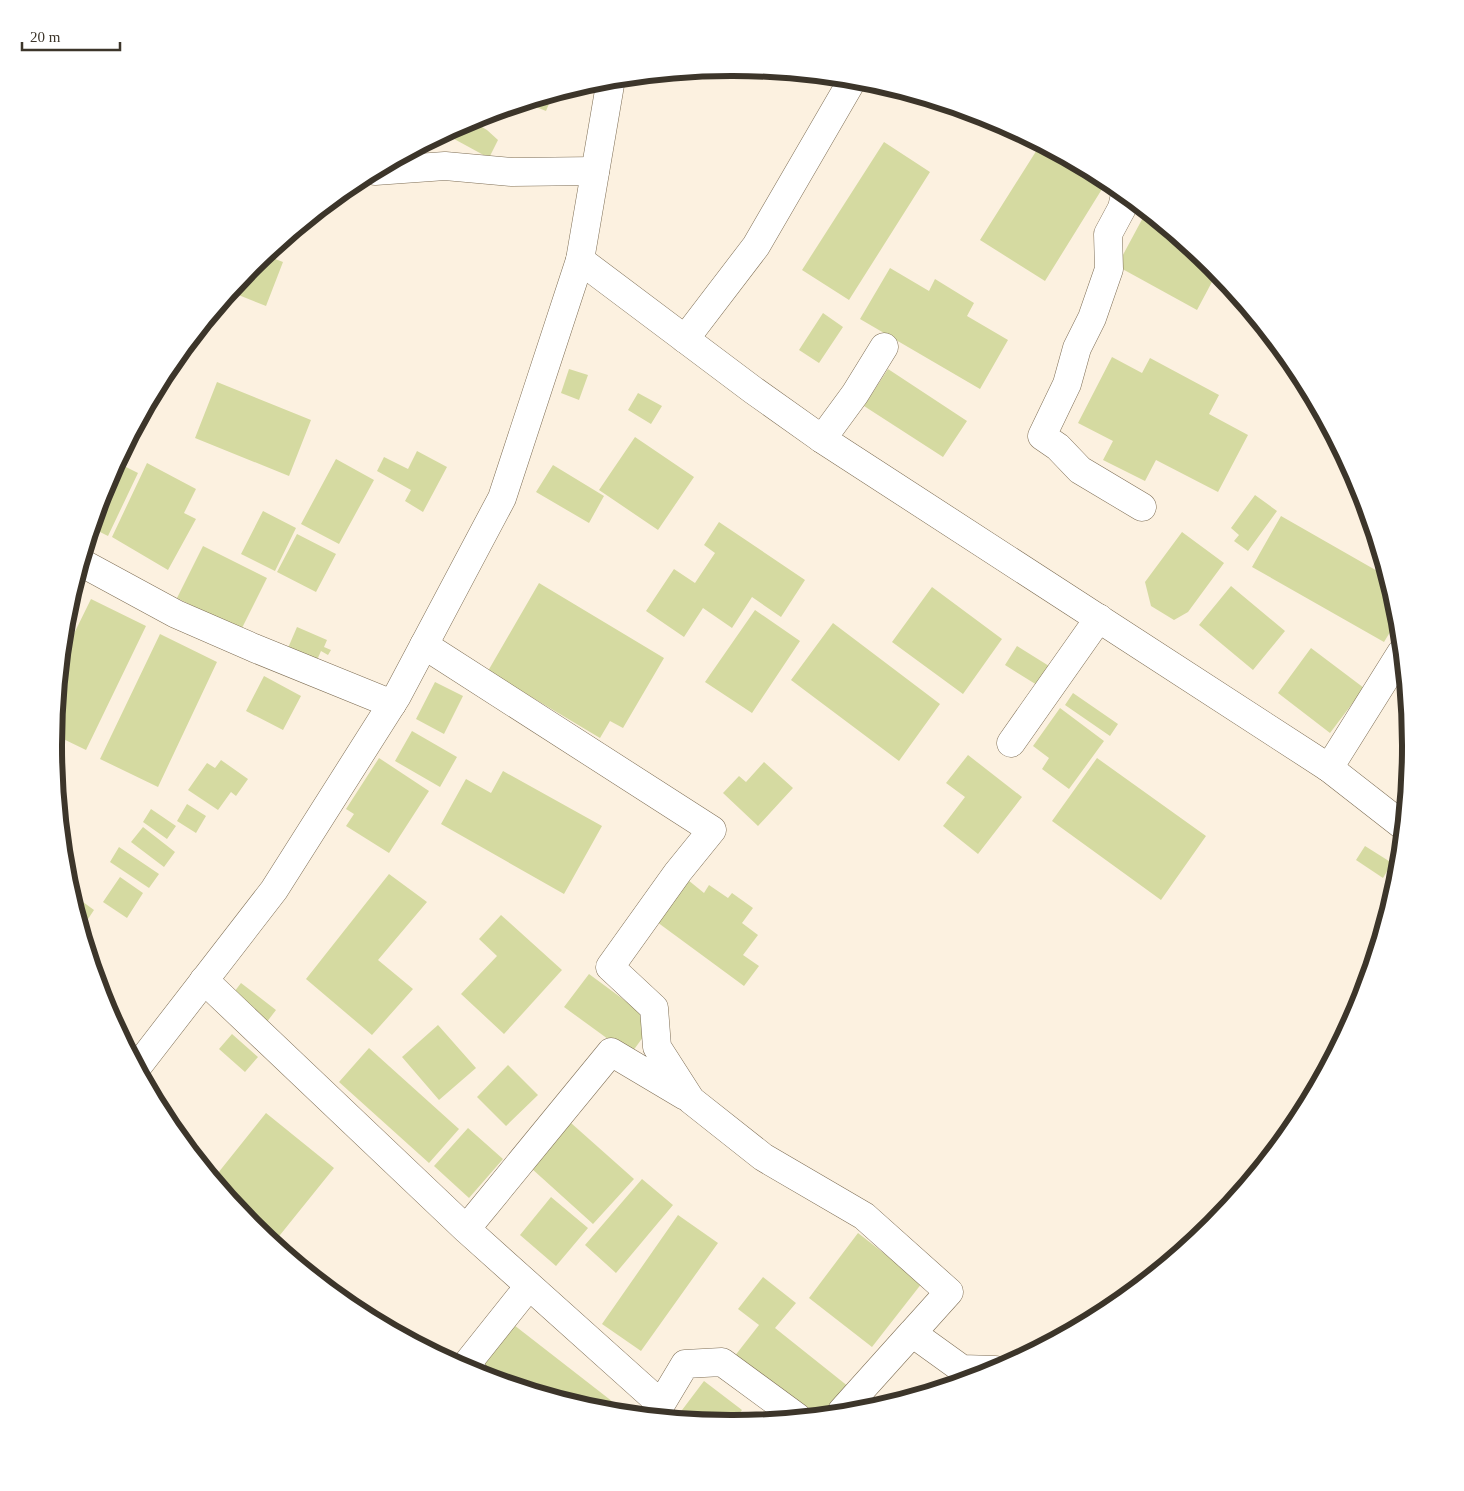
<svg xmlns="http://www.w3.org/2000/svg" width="1464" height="1491" viewBox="0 0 1464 1491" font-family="'Times New Roman',serif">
	<rect width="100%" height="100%" fill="#fcf1e0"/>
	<!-- building -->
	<path fill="#d5daa1" d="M553,94l-7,17 -20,-8z
		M470,120l17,10 11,10 -9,18 -44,-24z
		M884,142l46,30 -81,128 -47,-30z
		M1040,145l67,36 -62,100 -65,-41z
		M1146,212l66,54 20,25 -19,-11 -16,30 -80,-44z
		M265,255l18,7 -17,44 -35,-14 22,-26z
		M890,268l39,23 6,-12 39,24 -7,13 41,24 -28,49 -120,-70z
		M823,313l20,14 -24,36 -20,-13z
		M1112,357l30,16 8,-15 69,37 -10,19 39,21 -30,57 -62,-32 -11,21 -42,-21 10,-19 -35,-18z
		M569,369l19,6 -9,25 -18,-7z
		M888,369l79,52 -24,36 -79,-51z
		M217,382l94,38 -22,56 -94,-38z
		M638,393l24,13 -11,18 -23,-14z
		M635,437l59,40 -36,53 -59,-40z
		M417,451l30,16 -24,45 -18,-11 6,-11 -34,-19 7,-14 24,12z
		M336,459l38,21 -35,64 -38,-20z
		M118,463l20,10 -30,63 -16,-8 13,-42z
		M147,463l49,26 -12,24 12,6 -28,51 -56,-33z
		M553,465l51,31 -15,27 -53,-31z
		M1255,495l22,16 -29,40 -14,-10 5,-6 -8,-7z
		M263,511l33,17 -21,43 -34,-17z
		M1281,516l105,60 12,43 -14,23 -132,-75z
		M719,522l86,58 -24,37 -29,-20 -20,31 -29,-20 -19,29 -38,-26 28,-42 21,14 20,-30 -11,-8z
		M1182,532l42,31 -36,49 -14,8 -23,-14 -6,-24z
		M297,534l39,20 -20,38 -39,-20z
		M203,546l64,32 -26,52 -64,-32z
		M539,583l125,75 -41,70 -13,-7 -10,17 -112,-67z
		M1231,586l54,45 -32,39 -54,-45z
		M932,587l70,52 -39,55 -71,-52z
		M91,599l55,27 -60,124 -31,-15 7,-77z
		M755,610l45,31 -48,72 -47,-31z
		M833,623l107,81 -41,57 -108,-81z
		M297,627l30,13 -3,7 7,3 -3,5 -7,-4 -4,9 -29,-12z
		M160,634l57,28 -59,125 -58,-28z
		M1017,646l32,20 -12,19 -32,-20z
		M1311,648l53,40 -34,45 -52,-40z
		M264,676l37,20 -18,34 -37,-19z
		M435,682l28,14 -19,38 -28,-15z
		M1073,693l45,31 -8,12 -45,-31z
		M1060,708l44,33 -35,48 -27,-20 7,-11 -16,-12z
		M412,731l45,26 -17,30 -45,-26z
		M968,755l54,42 -44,57 -35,-28 22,-29 -19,-14z
		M379,758l50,33 -40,62 -43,-27 8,-12 -8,-5z
		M1097,758l109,78 -45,64 -109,-79z
		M221,760l27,19 -12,17 -5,-4 -13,18 -30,-20 19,-27 8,5z
		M764,762l29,26 -35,38 -35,-33 16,-17 7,6z
		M503,771l99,55 -38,68 -123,-70 25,-45 25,14z
		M187,804l19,12 -10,17 -19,-12z
		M151,809l25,17 -9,13 -24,-17z
		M143,827l32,25 -11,15 -33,-25z
		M1365,846l27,17 -9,15 -27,-18z
		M119,847l40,27 -10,14 -39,-26z
		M389,874l38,28 -49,58 35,29 -41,46 -66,-56z
		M120,877l23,16 -16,25 -24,-16z
		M688,880l16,13 5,-8 19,13 4,-5 21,15 -11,15 16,12 -15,20 16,11 -15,20 -87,-64z
		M72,894l22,16 -12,18z
		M501,915l61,55 -58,64 -43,-40 36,-38 -18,-17z
		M589,974l65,48 -24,33 -66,-48z
		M241,983l35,27 -16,21 -35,-27z
		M438,1025l38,43 -37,32 -37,-43z
		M232,1034l26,23 -13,15 -26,-23z
		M369,1048l90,81 -30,34 -90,-81z
		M508,1065l30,30 -32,31 -29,-29z
		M266,1113l68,55 -58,72 -36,-30 -26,-32z
		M571,1123l63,56 -41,45 -62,-56z
		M468,1128l35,31 -34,39 -35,-32z
		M642,1179l31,26 -57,68 -31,-28z
		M551,1197l37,31 -32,38 -36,-31z
		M678,1215l40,28 -77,108 -39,-27z
		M858,1233l64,50 -50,64 -63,-49z
		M763,1277l33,26 -21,25 74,59 -22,27 -19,2 -74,-59 25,-32 -21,-16z
		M514,1325l108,84 -2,4 -21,-2 -101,-31 -17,-13z
		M704,1381l38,29 -11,14 -55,-6z"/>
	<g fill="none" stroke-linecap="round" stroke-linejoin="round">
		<defs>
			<path id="minor" d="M375,171l70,-5 67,6 83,-1
				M1125,195l-3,13 -14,26 1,35 -17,49 -15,30 -10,36 -25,52 16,11 22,23 62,37
				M685,339l71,-93 97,-167
				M822,439l33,-45 29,-47
				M82,563l94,51 78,34 138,56
				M424,645l288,185 -34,42 -68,95 44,41 3,39 34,53 72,57 101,59 85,76 -107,119 70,-78
				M1011,743l88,-125
				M1329,768l72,-115
				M204,980l262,249 195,175 24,-40 37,-2 75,55
				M466,1229l145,-177 74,44
				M912,1333l50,36 33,1
				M474,1373l-8,-8 63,-79"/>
			<path id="tertiary" d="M580,260l173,130 69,49 507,329 73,57"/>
			<path id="secondary" d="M138,1066l136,-176 123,-194 105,-198 78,-238 31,-181"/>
		</defs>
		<!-- minor casing -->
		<use href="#minor" stroke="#7e6e55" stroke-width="29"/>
		<!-- tertiary casing -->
		<use href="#tertiary" stroke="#7e6e55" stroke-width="29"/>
		<!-- secondary casing -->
		<use href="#secondary" stroke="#7e6e55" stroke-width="29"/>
		<!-- minor -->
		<use href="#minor" stroke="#fff" stroke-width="28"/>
		<!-- tertiary -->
		<use href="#tertiary" stroke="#fff" stroke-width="28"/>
		<!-- secondary -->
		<use href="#secondary" stroke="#fff" stroke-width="28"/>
	</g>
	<!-- crop -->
	<path d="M0 0H1464V1491H0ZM731 76H733A669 669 0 0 1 1402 745V746A669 669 0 0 1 733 1415H731A669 669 0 0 1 62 746V745A669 669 0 0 1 731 76Z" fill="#fff" fill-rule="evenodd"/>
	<path fill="none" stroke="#3c352a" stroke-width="6" d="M731 76H733A669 669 0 0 1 1402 745V746A669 669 0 0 1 733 1415H731A669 669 0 0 1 62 746V745A669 669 0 0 1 731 76Z"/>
	<!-- scale -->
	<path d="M22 42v8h98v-8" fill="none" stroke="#3c352a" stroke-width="2.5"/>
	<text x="30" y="42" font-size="15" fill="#3c352a" stroke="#ffffff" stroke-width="4" paint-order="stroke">20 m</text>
</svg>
